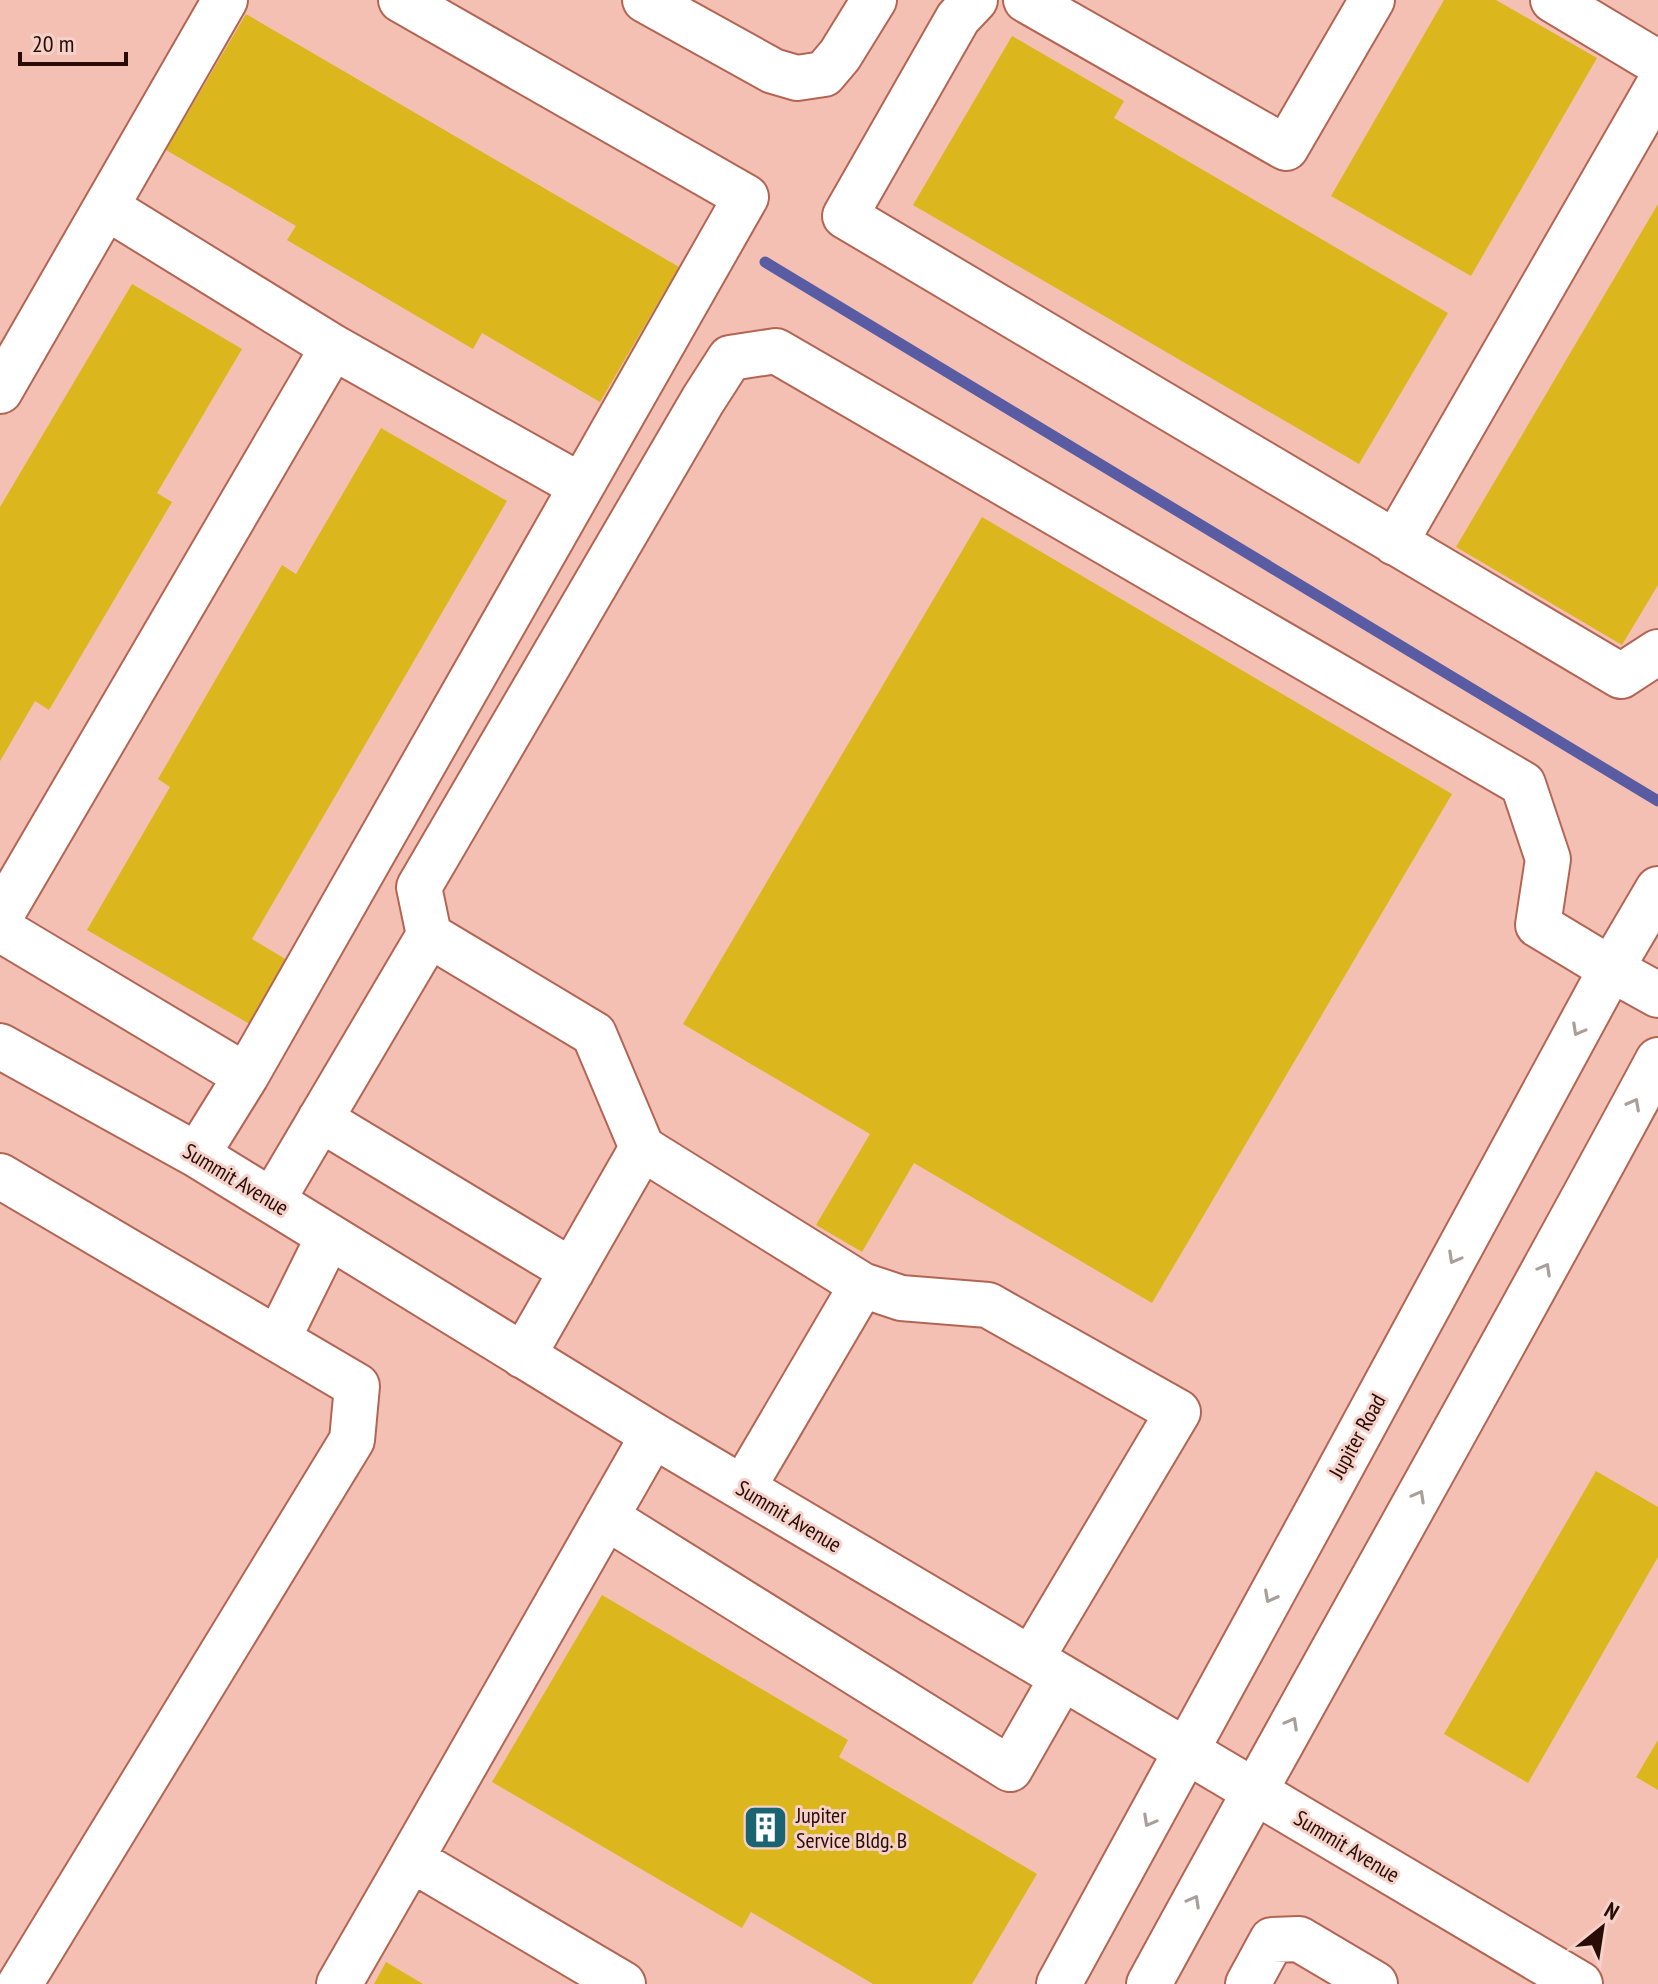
<svg xmlns="http://www.w3.org/2000/svg" width="1658" height="1984" viewBox="0 0 1658 1984" font-family="'PT Sans Narrow',sans-serif">
	<rect width="100%" height="100%" fill="#f4c0b4"/>
	<g fill="none" stroke-linecap="round" stroke-linejoin="round">
		<!-- stream -->
		<path stroke="#595ca3" stroke-width="11" d="M765,262l893,539"/>
	</g>
	<!-- building -->
	<path fill="#dbb61d" d="M1444,0h52l101,58 -126,218 -140,-80z
		M246,14l433,253 -79,135 -118,-69 -9,16 -186,-109 9,-14 -130,-76z
		M1012,36l112,65 -10,17 334,195 -89,151 -446,-259z
		M1658,204v381l-36,60 -166,-98z
		M132,284l110,65 -85,144 15,9 -123,208 -14,-9 -35,60v-254z
		M381,428l126,73 -255,438 45,27 -37,64 -173,-100 83,-143 -12,-8 124,-214 14,9z
		M982,517l470,277 -300,509 -238,-140 -52,89 -46,-27 54,-91 -187,-110z
		M1596,1471l62,36v50l-130,226 -84,-49z
		M602,1595l246,145 -9,17 198,117 -65,110h-99l-122,-72 -9,16 -250,-146z
		M1658,1740v50l-22,-13z
		M386,1962l37,22h-49z"/>
	<g fill="none" stroke-linecap="round" stroke-linejoin="round">
		<defs>
			<path id="minor" d="M645,0l128,71 24,7 27,-4 16,-19 34,-55
				M975,0l-17,18 -113,198 776,460 37,-24
				M1026,0l260,148 86,-148
				M1553,0l105,63
				M106,207l227,140 248,139
				M0,391l225,-391
				M1395,543l263,-457
				M0,917l333,-570
				M0,929l246,147
				M429,935l165,99 48,114 220,137 39,13 87,7 190,107 -147,247
				M0,1046l197,109 456,280 927,549
				M320,1119l252,152
				M197,1155l49,-79 500,-879 -345,-197
				M0,1176l357,210 -5,54 -332,544
				M272,1201l157,-266 -10,-48 284,-487 27,-42 46,-7 747,433 25,75 -10,66 73,44
				M278,1339l51,-103
				M523,1356l119,-208
				M743,1488l119,-203
				M606,1517l404,252 52,-91
				M339,1984l72,-125
				M623,1984l-212,-125 242,-424
				M1248,1984l24,-44 27,-1 76,45"/>
			<path id="major" d="M1611,969l47,26
				M1059,1984c186,-337 368,-677 552,-1015l47,-80
				M1149,1984c168,-309 343,-614 509,-924"/>
		</defs>
		<!-- minor casing -->
		<use href="#minor" stroke="#b36554" stroke-width="48"/>
		<!-- major casing -->
		<use href="#major" stroke="#b36554" stroke-width="48"/>
		<!-- minor -->
		<use href="#minor" stroke="#fff" stroke-width="44"/>
		<!-- major -->
		<use href="#major" stroke="#fff" stroke-width="44"/>
	</g>
	<!-- one-way arrows -->
	<defs><path id="oneway-chevron" d="M-2-3.5L2.5 0L-2 3.5" fill="none" stroke-width="1.6" stroke-linecap="round" stroke-linejoin="round" transform="scale(2)"/></defs>
	<g stroke="#aa9e9b">
		<use href="#oneway-chevron" transform="translate(1578 1030) rotate(119)"/>
		<use href="#oneway-chevron" transform="translate(1634 1104) rotate(-62)"/>
		<use href="#oneway-chevron" transform="translate(1454 1258) rotate(119)"/>
		<use href="#oneway-chevron" transform="translate(1545 1269) rotate(-61)"/>
		<use href="#oneway-chevron" transform="translate(1419 1496) rotate(-61)"/>
		<use href="#oneway-chevron" transform="translate(1270 1597) rotate(118)"/>
		<use href="#oneway-chevron" transform="translate(1292 1723) rotate(-61)"/>
		<use href="#oneway-chevron" transform="translate(1149 1821) rotate(119)"/>
		<use href="#oneway-chevron" transform="translate(1194 1901) rotate(-61)"/>
	</g>
	<!-- icons -->
	<defs>
		<symbol id="building-square" viewBox="-11 -11 22 22"><rect x="-9" y="-9" width="18" height="18" rx="4" fill="#1a6371" stroke="#f5d2c9"/><path d="M-4-6H4V6H1V3H-1V6H-4ZM-2.5-4.3h1.7v1.8h-1.7ZM.8-4.3h1.7v1.8H.8ZM-2.5-1h1.7V.8h-1.7ZM.8-1h1.7V.8H.8Z" fill="#fff"/></symbol>
	</defs>
	<g fill-rule="evenodd">
		<use href="#building-square" x="740" y="1802" width="51" height="51"/>
	</g>
	<g text-anchor="middle" dominant-baseline="central" stroke-width="6" stroke-linejoin="round" paint-order="stroke">
		<!-- street labels -->
		<g font-size="22" fill="#2a0c06" stroke="#f5d2c9">
			<text transform="translate(236 1179) rotate(31)">Summit Avenue</text>
			<text transform="translate(1357 1436) rotate(-61)">Jupiter Road</text>
			<text transform="translate(789 1516) rotate(31)">Summit Avenue</text>
			<text transform="translate(1347 1846) rotate(31)">Summit Avenue</text>
		</g>
		<!-- poi labels -->
		<g font-size="22" fill="#2a0c06" stroke="#f5d2c9" text-anchor="start">
			<text x="796" y="1815">Jupiter<tspan x="796" dy="25">Service Bldg. B</tspan></text>
		</g>
	</g>
	<!-- north arrow -->
	<g transform="translate(1602 1928) rotate(30)" stroke="#f5d2c9" stroke-width="6" paint-order="stroke">
	<path d="M0-6L14 30L0 20L-14 30Z" fill="#2a0c06"/>
	<text y="-12" font-size="22" font-weight="bold" text-anchor="middle" fill="#2a0c06">N</text>
	</g>
	<!-- scale -->
	<path d="M20 52v12h106v-12" fill="none" stroke="#2a0c06" stroke-width="4"/>
	<text x="32" y="52" font-size="24" fill="#2a0c06" stroke="#f5d2c9" stroke-width="6" paint-order="stroke">20 m</text>
</svg>
